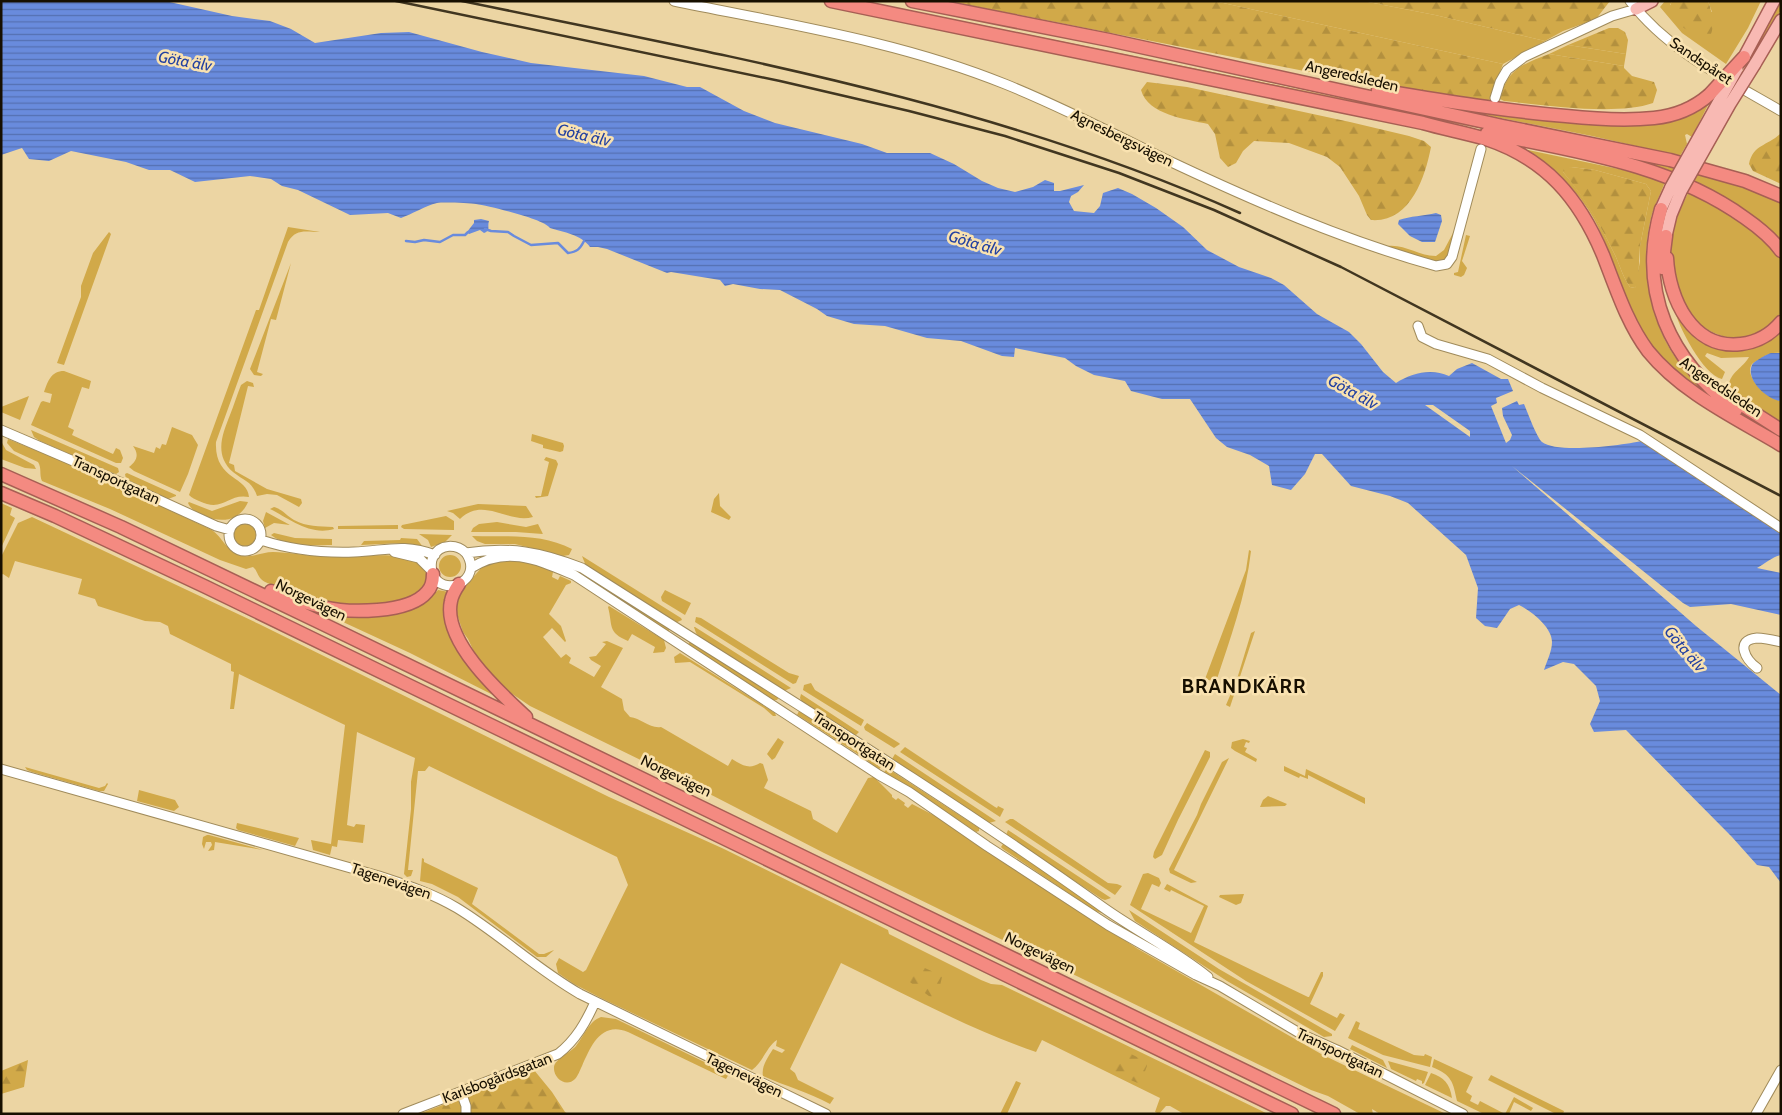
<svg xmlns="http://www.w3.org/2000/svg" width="1782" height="1115" viewBox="0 0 1782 1115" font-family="Cabin,sans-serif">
	<defs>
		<pattern id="forest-firs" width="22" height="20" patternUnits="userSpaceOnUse" patternTransform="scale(1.25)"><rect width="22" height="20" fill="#d1a949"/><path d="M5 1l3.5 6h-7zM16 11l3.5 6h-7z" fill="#b3903e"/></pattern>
		<pattern id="water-rules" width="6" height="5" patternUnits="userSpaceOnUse" patternTransform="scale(1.25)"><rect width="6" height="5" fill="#698bdd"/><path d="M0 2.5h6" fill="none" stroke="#5570b1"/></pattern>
	</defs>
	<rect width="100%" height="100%" fill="#ecd5a3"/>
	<!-- green -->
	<path fill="#d1a949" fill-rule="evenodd" d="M853,1h11l809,165 77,22 31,14v40l-65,-48 -187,-56z
		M1214,1h149l72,14 110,26 -42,23z
		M1665,1h7l-2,4 42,7 -4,-11h53l-13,27 -22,36 -44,-31 -22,-26z
		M1779,1h2v9l-26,44 -2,-1z
		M1568,45l58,9 -2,12 -75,-12z
		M1409,100l210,23 90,-20 -17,34 -5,-3 -2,1 2,9 -7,12 -88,-20z
		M1528,150l105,22 32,10c-4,10 -9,21 -13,32 -12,45 -5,96 19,137 8,13 22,23 28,36 -6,-2 -13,-8 -19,-12 -50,-38 -58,-104 -86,-156 -16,-28 -38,-50 -66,-67zM1571,167l24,3 51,14 5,7 -11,55v15l-5,27 -5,-1c-7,-10 -10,-21 -15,-32 -14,-29 -30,-58 -52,-83z
		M1689,191c21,11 87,47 92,71 1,8 0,18 0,26 0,7 1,17 0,23 -2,7 -10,13 -15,17 -30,25 -74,1 -87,-31 -4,-10 -8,-31 -9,-41 -1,-23 9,-45 19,-65z
		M288,227l32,5c-14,0 -24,-4 -32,10l-72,200c-2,38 32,34 33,55 -22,-4 -25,16 -50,4 -4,-2 -7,-3 -10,-6l67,-185h3z
		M109,232l2,2 -47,131 -7,-2 24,-66v-11l12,-33z
		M1453,233h2l-6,21 -7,7 -7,1 -46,-14 -1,-2c16,-2 31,10 48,10l8,-6z
		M1466,235l4,1 -8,25 5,7 -3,7 -3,2 -7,-2v-2l4,-1z
		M291,263l-15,57 -5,-1 -14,53 6,2 -2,2 -7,-1 -4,-6z
		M1674,308l40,38 67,-16v23c-7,-1 -14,1 -19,5 -3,2 -8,4 -10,6 -9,14 17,35 29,37v24l-30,-19 -22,-20c0,-13 15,-19 20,-29l-28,1 -14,-5 -2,3 20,16 -3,7c-19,-4 -44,-53 -48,-71z
		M64,371l27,10 -2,8 -7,-2 -14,40 6,3 -2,5 41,19 3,-6 4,2 3,8 -2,5h-5l-85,-38 10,-23 2,-1 7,2 2,-9 -8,-2c4,-11 7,-21 20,-21z
		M247,381l6,2 1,4 -6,-1 -19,77 5,2 1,6 32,18 34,10 1,4 -3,4 -22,-12 -10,-1 -10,2c-5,-15 -13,-15 -24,-24 -19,-17 -11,-37 -3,-57 4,-10 7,-20 11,-30z
		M29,396l-9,24 -19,-8v-5z
		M172,427l20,8 6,10 -10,29 -8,18 -46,-21 -5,-4c7,-5 11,-12 4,-21l21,7 2,-6 4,2 2,-5 4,1z
		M31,430l87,38 1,4 -3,2 -3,-1 -73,-32 -6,-4z
		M532,434l31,9 1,3 -1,5 -3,1 -17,-4v-3l-12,-4z
		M8,439l71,29 133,62c10,7 15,21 27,25 11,4 23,-3 34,-3 16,0 32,4 49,4 8,1 17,1 26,1 20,-1 73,-9 79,18 2,10 -6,16 -13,21 -35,21 -101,7 -136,-9 -5,-2 -13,-4 -17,-8 -4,-4 -4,-9 -8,-12l-7,2 -26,-9 -110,-51 -68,-28c-3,-6 0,-13 -4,-19l-24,-11 -7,-8z
		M1,441l5,9 28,15 2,4 -11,-1 -24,-9z
		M546,457l10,3 2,4 -10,32 -12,2 -1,-2h6l8,-34 -5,-2z
		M127,473l49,22v1l-8,3 -42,-20 -1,-5z
		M719,493l1,13 11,11 -2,3 -18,-8 3,-13z
		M240,501l8,1c-8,19 -27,22 -45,13 -6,-3 -12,-5 -15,-12l1,-1 23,9z
		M1,503l11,5 -2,7 5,3 -14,30z
		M478,504l48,2 7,11c-26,7 -49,-21 -73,2l-7,-6 -6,-2z
		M274,507c8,2 13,9 20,13 13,7 25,6 39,7l1,2c-24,7 -44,-10 -64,-20z
		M266,512l24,13 -16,-2 -9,5 -2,-7z
		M446,516l8,5v9l-50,-1 -3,-2 1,-2z
		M32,517l227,107 350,173 115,52 164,81 1,4 92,46 10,4 11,1 266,129h-84l-14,-8h-4l-7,8 -4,-2 5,-14 -118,-58 -6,12c-67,-23 -131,-58 -195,-89l-51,106 5,4 3,7 36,18 -4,6c-22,-12 -45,-18 -67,-28 -2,-9 5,-19 10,-27l9,4 3,-3 -9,-4 1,-6c-10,6 -14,22 -25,30l-149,-71 -29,-15 -16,-11 -2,-9 3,-6 24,14 3,-2 42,-85 -11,-28 -188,-91 -4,5h-7l-10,99h5l-2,6 -4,1 -3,-3 7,-65v-27l4,-24 -58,-26 -10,93 7,2 2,-3 9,1 -2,18 -25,-3 -1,7 -5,-1 -2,9 -17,-5 -2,-10 20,4 14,-119 -106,-51 -5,35h-4l4,-37 -3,-1v-7l-61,-30 -2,-8 -8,-4 -15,-1 -47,-15 -3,-7 -17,-5 4,-15 -67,-18 -6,17 -6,-4 -2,1v-18l17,-34z
		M497,522l29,5 12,-3 5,10 -27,-2h-45l2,-4 6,-4z
		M234 535a11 11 0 1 1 22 0a11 11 0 1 1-22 0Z
		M398,525v4h-60v-3z
		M274,533l21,5 37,1v6c-20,0 -45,3 -61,-10z
		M419,534l33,1 -7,7 -14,5 -3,-7z
		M472,536c34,1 69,-3 100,13l-3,6 -6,1 -48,-12h-30l-8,-3z
		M401,538l16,1 6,8 -21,-4 -41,2 3,-4 36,-1z
		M1249,550l2,1c-5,45 -21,88 -35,131l-11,-3 41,-109z
		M439 566a11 11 0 1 1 22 0a11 11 0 1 1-22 0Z
		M582,556l99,62 1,2 -7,3 -4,-2 -2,-3 -83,-52z
		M507,559c16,2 32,4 46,13l-1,5 6,3 2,-4 11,5v2l-5,2 -17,29 12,12 5,15 -1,1 -13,-14 -9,9 18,21 5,-4 5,4 -2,5 25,14 7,-11 -10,-6 -2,-3 7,-1 10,-12 -4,-2 5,-1 16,7 -22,39 21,12 2,11 6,7c11,1 20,12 31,10l67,39 4,-7c10,6 17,11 28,4l3,1 5,16 -4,8 47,23 2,8 24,14 31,-55 6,-1 18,18v2l4,3 2,-2 7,5 -1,2 4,3 4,-4 27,14 199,131 185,106 123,59h-66l-8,-5 1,5h-13l-32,-18 -17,-6 -487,-237 -128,-66 -166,-81 -25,-17h-1l-27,-31 -9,-19 -5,-7 -8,-24 3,-11 5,-8 19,-22 9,-5z
		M588,577l82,52 -2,3 -83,-51z
		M438,590l11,2 -6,21 3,8 26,49 13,16 16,13 -91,-46 -80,-37 90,-12 7,-3z
		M665,590l26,13 -6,12 -23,-14 -1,-4z
		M609,606l55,34 2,8 -2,4 -11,1 2,-6 -23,-13 -4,7c-21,-9 -15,-15 -20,-34z
		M696,617l5,1 88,55 10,3 -3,7 -3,1 -98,-62z
		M694,627h1l96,61 -7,3 -9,-5 -76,-49 -3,-4z
		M1255,631l-25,76 -4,-2 11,-26 14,-46z
		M690,641l89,56 -2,3h-4l-83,-53 -2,-2z
		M680,653l89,56 6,4 1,3h-3l-9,-8 -74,-46 -15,1 -1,-6z
		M811,683l4,7 49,30 -3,6 -58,-36 1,-5z
		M801,694l58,38 -4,4 -53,-34 -2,-4z
		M799,711l58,36 25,18 -4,6 -11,-11 -68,-44 -2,-1z
		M867,723l32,20 1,1 -6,4 -29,-18 -1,-3z
		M778,738l6,4 -9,16 -3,2 -5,-6z
		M1243,739l7,2 -1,2 -3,-1 -2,5 3,1 -2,4 12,7 -1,3 -21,-11 -4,-3 1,-6z
		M905,747l90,60 2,1 1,-2 6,3 -4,8 -100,-65z
		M1205,750l5,2v5l-32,63 -16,35 -7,4 -2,-2 1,-5z
		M895,754l101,67 -7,2 -14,-9 -83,-55z
		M1229,758l-55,112 23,12 -6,1 -21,-10 -1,-4 28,-54 4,-11 21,-42z
		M1284,766l21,10 1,-7 59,29v6l-57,-29v4l-8,-3 -1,2 -15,-7z
		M25,767l74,21 6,-2 2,-3 1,1 -4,7h-5l-67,-19 -5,-2z
		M887,768l92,60v3l-3,1 -78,-52 -15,-6z
		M139,790l36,10 4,7 -5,4 -37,-10z
		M1268,796l19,8 -2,2 -25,1 3,-7z
		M1010,819h3l95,64 9,1 5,2 -7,9 -110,-73z
		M237,823l62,15 -4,8 -57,-16 -2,-2z
		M1008,830l103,68 -6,2 -3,-1 -94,-62 -2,-2z
		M207,835h2l54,15 -48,-8 -1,8 -6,1 4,-6 -1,-3h-5l-2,7 -2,-5 1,-7z
		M1003,844l104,69 -1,1 -11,-3 -92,-62 -2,-2z
		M422,858l2,1v3l54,26 -6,16 67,50h5l10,-4 -1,1 -7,6h-9l-79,-60 -26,-13 -12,-3z
		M1148,873l11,5 2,5 -2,4 -7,-3 -11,25 50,24 13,-27 -33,-16 -1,2 -6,-3 3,-5 41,22 -14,36 114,55h1l12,-25h2v4l-13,28 27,14 3,-5 5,2 -10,16 -89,-50 -116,-76 13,-31z
		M1244,894l-3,9 -5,2 -17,-8 1,-2z
		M1129,910l90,59 113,65v2l-8,1 -97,-56 -92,-60z
		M601,1017l15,2 113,55 -3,5 -98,-47c-27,-11 -37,14 -46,34 -2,4 -4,10 -7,13 -9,9 -22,-1 -21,-12 1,-8 17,-15 22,-21 8,-10 13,-25 25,-29z
		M1356,1021l4,2 -2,6 56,26 10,1 1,-2 7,3 -2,10 -47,-12 -35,-17z
		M1352,1045l31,15 4,8 -35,-18 -2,-1z
		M1434,1059l39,18 -7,15 6,4 -2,5 8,4 2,-4 25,13 9,-17 19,11 -2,3 -17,-9 -5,12h-25l-27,-13c-4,-19 -5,-26 -25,-34z
		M1388,1061l40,11 -4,11 -2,1v-3l-5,-2 -1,2 -25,-12z
		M1431,1073c13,4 19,11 21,25l-27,-13z
		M1491,1075l73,36 -1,3h-7l-68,-34z
		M1016,1081l5,2 -14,31h-7z"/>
	<!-- forest -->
	<path fill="url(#forest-firs)" d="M948,1h266l289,63 -16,43z
		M1363,1h247l-14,18 -33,12 -18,10 -110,-26z
		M1672,1h36c5,13 8,29 -1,40 -13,-6 -45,-22 -35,-40z
		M1609,28h9l7,4 3,8 -2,14 -58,-9z
		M1549,54l75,12v2l8,8 22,6 3,8 -4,13c-37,13 -109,2 -149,-2l-4,-2c7,-30 23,-35 49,-45z
		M1147,82l40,5 163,35 59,14 15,5 7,6c-6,31 -21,76 -60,73l-4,-5 -8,-19 -19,-29 -13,-10 -38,-14 -35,-2 -11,10 -7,12 -8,4 -8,-9 -5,-24 -7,-10c-22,-5 -60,-9 -67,-34z
		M1781,133v51l-28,-13 -4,-7c4,-20 19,-18 32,-31z
		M1571,167l24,3 51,14 5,7 -11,55 -2,36 -3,6 -5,-1c-7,-10 -10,-21 -15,-32 -14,-29 -31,-58 -52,-83l1,-4z
		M916,964l22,10 4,3 -3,13 -6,9 -26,-19 5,-11z
		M1117,1047l30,15v4l-7,18 -33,-14z
		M28,1060l-4,27 -23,7v-23z
		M534,1070l18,22 13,20 3,2h-149z"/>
	<!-- water -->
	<path fill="url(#water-rules)" fill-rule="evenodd" d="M1,1h164l67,15 38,5 21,8 24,14 66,-10 28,-1 73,20 49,11 113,13 43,11h13l44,24 31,12 87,21 25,9h43l24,11 28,17 16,7 17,4 18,-5 12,-7 9,3v8h6l24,-6 -6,7 -7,4 -2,6 5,9 20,2 6,-7 3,-13 15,-5 14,6 24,14 27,19 24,23 32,17 32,11 13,7 33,29 32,18 12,12 22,28 13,11c16,-10 35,-15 53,-7l8,-7 15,-6 29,16h7l5,12 -17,7 1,5 -6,3 15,37 4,-3 2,-5 -9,-19 -1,-8 15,-7 2,4 5,-1c3,7 13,34 18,38 15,12 81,3 100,-1l139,92v22c-7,1 -17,9 -24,13l24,5v42l-50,-11 -41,3 -7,-4 -171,-137 184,160 85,69v188l-12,-16 -12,-2 -25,-28 -106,-107 -32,2 -4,-8 10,-23 -4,-15 -22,-22 -11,-2 -19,8c3,-9 8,-19 8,-28 0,-15 -21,-31 -33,-37l-9,4 -13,19 -12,-2 -9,-8 2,-30 -12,-33 -58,-52 -18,-7 -39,-10 -29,-32h-7l-10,20 -14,16 -19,-5 -3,-19 -19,-11 -23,-8 -11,-9 -26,-39h-28l-31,-8 -6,-10 -31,-6 -18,-9 -11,-8 -50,-10 -1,9 -12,-1 -41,-15 -34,-3 -42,-12 -31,-2 -27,-8 -10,-7 -37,-19 -20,-1 -27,-5 -8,2 -5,-6 -49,-8 -4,1 -60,-24 -9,-2h-8c-8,-12 -27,-15 -40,-19 -6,-9 -61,-22 -74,-24 -6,-1 -33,-2 -39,-1 -12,3 -25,11 -36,15l-13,-5 -38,2 -52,-25 -16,-4 -11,-7 -21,-3 -55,6 -25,-12h-21l-23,-8 -55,-11 -22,10 -20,-2 -7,-11 -21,7zM1425,405h8l37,26v6z
		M1436,213l5,2 1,6 -7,21h-13l-12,-6 -12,-12 1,-4c11,-4 25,-4 37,-7z
		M481,219l8,2c-2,6 2,9 -5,12l-4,-3 -11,4 -2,-2 7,-9v-3z
		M1771,353h10v48c-13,-1 -36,-21 -29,-36 1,-3 15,-11 19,-12z"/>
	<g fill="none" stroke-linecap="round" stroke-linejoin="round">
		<!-- stream -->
		<path stroke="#698bdd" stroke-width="2.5" d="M485,229l6,2 17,1 6,4 17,9 27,-2 10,10c9,-1 12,-4 16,-12
			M406,241l9,1 9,-2 16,2 13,-7h12l3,-3"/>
		<defs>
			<path id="minor" d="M674,1c111,23 225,40 331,83 55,22 109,50 162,76 87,41 176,80 269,106l11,-2 5,-7 29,-108
				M1630,1c38,50 98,79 151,110
				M1495,98l5,-16 7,-12 17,-13 88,-41 24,-7
				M1418,326l4,11 14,7 52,15 54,29 98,47 141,93
				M1,430l77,33 138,63 14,4
				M229 535a16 16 0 1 1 32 0a16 16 0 1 1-32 0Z
				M261,540c30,10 61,13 93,12 31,-1 49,-9 81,3
				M394,552l25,6 12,12
				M466,553c19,28 -25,47 -34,19 -1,-5 -1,-11 1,-15 7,-14 24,-13 33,-4 44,-7 75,-1 116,15 175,112 353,219 522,340 34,24 72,43 104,69
				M471,568c36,-23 67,-8 103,7l305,200 30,17 78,54 121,79 88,50 24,11 81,48 36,16 126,64
				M1757,668c-11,-8 -23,-28 0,-30 8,0 16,2 24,4
				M1,769l378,107c27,9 53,17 78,32 43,26 79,61 123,86l246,120
				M461,1092l5,14v8
				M403,1114l155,-60c18,-14 28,-32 37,-52
				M1756,1114l25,-44"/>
			<path id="major" d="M1636,9l16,-8
				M1744,57l30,-56
				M1755,64l26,-44
				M1661,209l10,-22
				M1666,236l5,-21 10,-24"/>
			<path id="highway" d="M831,1l592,122c21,6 43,10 63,16 60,20 93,59 117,116 13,33 24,68 45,96 34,42 88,67 133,94
				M912,1l197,39 394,86 167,34 75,21 36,15
				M1378,90c62,10 125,21 188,26 29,3 59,5 88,2 20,-2 40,-10 55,-23
				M1487,133c88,18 183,31 258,85 13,9 26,19 36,33
				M1661,209c-24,83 9,151 75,201
				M1667,258c2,40 25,92 74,86 16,-2 30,-10 40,-22
				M1662,268l4,-32
				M1731,398l50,32
				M1,474l120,53 200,96 1013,491
				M1,493l54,23 151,71 1086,527
				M459,584c-4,6 -7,11 -8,17 -9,40 49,92 75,116
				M271,591c17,6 34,12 52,16 25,6 86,7 104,-15 5,-5 6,-11 6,-18"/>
		</defs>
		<!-- minor casing -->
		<use href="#minor" stroke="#a08b5b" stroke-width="11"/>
		<!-- major casing -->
		<use href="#major" stroke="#a75f54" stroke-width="14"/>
		<!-- highway casing -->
		<use href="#highway" stroke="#a75f54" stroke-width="15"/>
		<!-- minor -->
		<use href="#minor" stroke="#fff" stroke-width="9"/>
		<!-- major -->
		<use href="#major" stroke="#f8b9b3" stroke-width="11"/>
		<!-- highway -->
		<use href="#highway" stroke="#f48a81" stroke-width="12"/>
		<!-- rail -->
		<path stroke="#413620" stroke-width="2.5" d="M396,1l384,80 129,30 96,25 114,37 95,37 127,57 440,229
			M462,1c265,55 530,101 778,212"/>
		<defs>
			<path id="major-bridge" d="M1671,187l66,-118
				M1681,191l49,-87 25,-40"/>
			<path id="highway-bridge" d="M1709,95l35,-38"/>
		</defs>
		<!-- major-bridge casing -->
		<use href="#major-bridge" stroke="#a75f54" stroke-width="14" stroke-linecap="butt"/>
		<!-- highway-bridge casing -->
		<use href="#highway-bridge" stroke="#a75f54" stroke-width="15" stroke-linecap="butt"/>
		<!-- major-bridge -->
		<use href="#major-bridge" stroke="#f8b9b3" stroke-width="11"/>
		<!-- highway-bridge -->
		<use href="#highway-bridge" stroke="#f48a81" stroke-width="12"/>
	</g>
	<g text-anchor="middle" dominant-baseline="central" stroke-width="5" stroke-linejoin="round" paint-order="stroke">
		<!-- street labels -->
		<g font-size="15" fill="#170f00" stroke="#f9e2b0">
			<text transform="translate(1701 61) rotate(34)">Sandspåret</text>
			<text transform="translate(1352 76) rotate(13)">Angeredsleden</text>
			<text transform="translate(1122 138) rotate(26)">Agnesbergsvägen</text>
			<text transform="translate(1721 387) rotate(34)">Angeredsleden</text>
			<text transform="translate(116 480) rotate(25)">Transportgatan</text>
			<text transform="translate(311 600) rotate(26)">Norgevägen</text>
			<text transform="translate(854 741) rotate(33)">Transportgatan</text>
			<text transform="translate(676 776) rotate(26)">Norgevägen</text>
			<text transform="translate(391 881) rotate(19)">Tagenevägen</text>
			<text transform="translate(1040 953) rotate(26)">Norgevägen</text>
			<text transform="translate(1340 1053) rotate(26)">Transportgatan</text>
			<text transform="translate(744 1075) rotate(26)">Tagenevägen</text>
			<text transform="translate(497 1078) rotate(-21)">Karlsbogårdsgatan</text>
		</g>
		<!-- water labels -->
		<g font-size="16" font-style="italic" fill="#2341a1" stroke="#f9e2b0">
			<text transform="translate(185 61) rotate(10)">Göta älv</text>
			<text transform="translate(584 135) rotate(13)">Göta älv</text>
			<text transform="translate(975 243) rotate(16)">Göta älv</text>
			<text transform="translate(1353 392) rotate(29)">Göta älv</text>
			<text transform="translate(1685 649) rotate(50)">Göta älv</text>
		</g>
		<!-- district labels -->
		<g font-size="20" font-weight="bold" letter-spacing="1" fill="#170f00" stroke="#f9e2b0">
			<text x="1244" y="686">BRANDKÄRR</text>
		</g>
	</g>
	<!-- border -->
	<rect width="1782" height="1115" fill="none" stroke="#170f00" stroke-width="5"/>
</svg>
